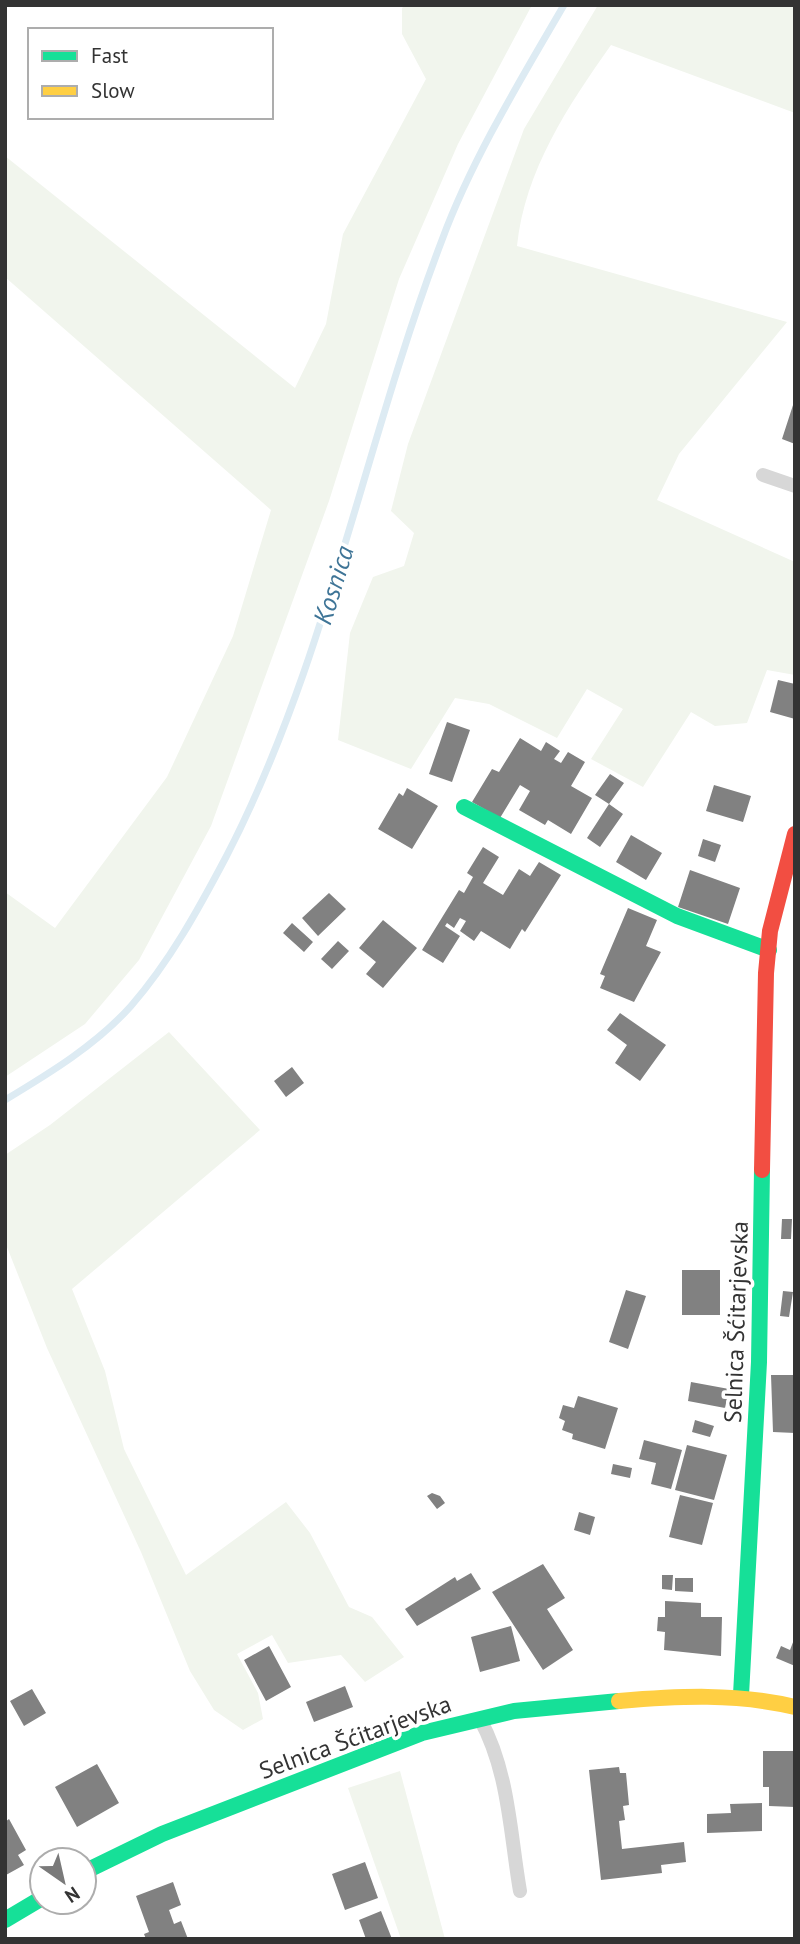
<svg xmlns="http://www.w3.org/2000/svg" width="800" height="1944" viewBox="0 0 800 1944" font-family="'PT Sans',sans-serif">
	<rect width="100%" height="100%" fill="#fff"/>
	<!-- green -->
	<path fill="#f1f5ed" d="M405,5h127l-74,139 -59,135 -70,222 -118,325 -72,134 -54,64 -80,53v-185l50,36 112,-151 66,-141 38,-126 -266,-233v-121l290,232 31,-64 17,-90 83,-155 -24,-45v-26z
		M598,5h197v108l-184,-68c-43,61 -86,125 -94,201l270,76 -108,132 -22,46 138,62v113l-28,-5 -20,53 -32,3 -24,-14 -48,75 -52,-28 32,-50 -36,-20 -30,49 -68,-34 -34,-6 -44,71 -73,-29 12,-107 23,-56 31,-11 10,-33 -23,-22 17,-67 116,-315z
		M169,1032l91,98 -188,159 33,82 19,78 62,126 100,-73 24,31 39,74 23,10 32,40 -39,25 -24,-27 -53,8 -16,-28 -35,19 21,39 5,26 -20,11 -29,-20 -24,-39 -49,-119 -94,-204 -42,-106v-87l45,-30z
		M400,1771l45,168h-44l-53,-151z"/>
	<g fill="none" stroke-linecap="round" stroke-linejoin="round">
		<!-- stream -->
		<path stroke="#ddebf3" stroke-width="7" d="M5,1100c45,-27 91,-55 126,-94 39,-45 67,-96 95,-149 101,-195 138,-413 216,-617 30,-81 79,-161 122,-235"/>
	</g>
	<!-- building -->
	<path fill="#818181" d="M794,402h1v42l-13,-5z
		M778,680l17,4v35l-25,-7z
		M447,722l23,8 -18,52 -23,-8z
		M520,738l21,13 5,-9 14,9 -6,8 7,4 7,-11 17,10 -14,24 21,12 -21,36 -23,-14 -3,5 -26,-15 11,-19 -10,-6 -20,33 -28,-16 20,-33 7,3z
		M610,774l14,9 -15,21 -14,-9z
		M714,785l37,11 -8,26 -37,-11z
		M407,788l31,18 -26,43 -34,-20 21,-36 4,3z
		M609,804l14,10 -23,33 -13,-9z
		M631,835l31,18 -16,27 -30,-18z
		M703,839l18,6 -6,17 -17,-6z
		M483,847l16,10 -16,26 20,12 16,-26 11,7 9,-14 22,13 -36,57 -3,-3 -12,20 -29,-18 -7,10 -14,-10 6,-10 -6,-3 -6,10 -7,-5 -2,3 15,10 -17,27 -21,-13 37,-60 5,3 9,-16 -6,-4z
		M690,870l50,18 -12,36 -50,-17z
		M329,893l17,16 -28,27 -16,-18z
		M628,908l29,12 -11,26 15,6 -27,50 -34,-14 5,-12 -5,-2z
		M383,920l34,28 -34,40 -17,-14 10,-12 -17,-14z
		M292,923l21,19 -9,10 -21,-19z
		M338,941l11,10 -17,18 -11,-10z
		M620,1013l46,32 -26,36 -25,-18 12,-18 -20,-15z
		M292,1067l12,16 -18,14 -12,-16z
		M782,1219h10l-1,20h-10z
		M682,1270h38v45h-38z
		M626,1290l20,6 -18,53 -19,-7z
		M783,1291l10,1 -4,25 -9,-1z
		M771,1375h24v58l-22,-1z
		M691,1382l38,7 -4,19 -37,-7z
		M578,1396l40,12 -13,41 -33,-10 1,-5 -11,-4 3,-9 -6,-3 4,-13 11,3z
		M695,1420l19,6 -4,11 -18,-5z
		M644,1440l38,10 -11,39 -20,-5 5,-21 -17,-4z
		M687,1445l40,10 -13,45 -39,-10z
		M613,1464l19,4 -2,10 -19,-4z
		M432,1493l8,3 5,7 -8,6 -10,-13z
		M680,1495l33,8 -11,42 -33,-8z
		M579,1512l16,5 -5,18 -16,-5z
		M543,1564l22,34 -18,11 26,41 -30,20 -51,-78z
		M471,1573l10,16 -64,37 -12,-17 50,-32 2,4z
		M662,1575h11l-1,15 -10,-1z
		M675,1578h18v14l-18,-1z
		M665,1601l36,2v14h21l-1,39 -57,-6 1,-18 -8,-1 1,-14h7z
		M511,1626l9,35 -40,11 -9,-35z
		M795,1637v29l-19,-8 5,-12 9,4z
		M269,1646l22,41 -25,14 -22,-41z
		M345,1686l8,21 -39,15 -8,-20z
		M32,1689l14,24 -22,13 -14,-25z
		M763,1751h32v56l-26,-1v-19h-6z
		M97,1764l22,39 -42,24 -22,-40z
		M619,1767l1,6h6l3,32 -6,1 2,14 -6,1 3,28 62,-7 2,20 -25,3 1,8 -61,7 -12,-110z
		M762,1803v28l-55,2v-19l24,-1 -1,-9z
		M9,1819l17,31 -8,5 6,10 -18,10 -1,-53z
		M365,1862l13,36 -33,12 -13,-36z
		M173,1882l8,23 -12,5 5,14 7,-3 7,18h-42l-2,-5 5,-2 -13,-36z
		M381,1911l11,28h-26l-7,-19z"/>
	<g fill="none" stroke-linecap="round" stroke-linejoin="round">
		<!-- lane -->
		<path stroke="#d7d7d7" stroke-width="14" d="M763,475l32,11
			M480,1719c29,53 30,114 40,172"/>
		<!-- fast -->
		<path stroke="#16e098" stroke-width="16" d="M464,807l213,109 92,34
			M741,1695l18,-333 3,-192
			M84,1872l78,-38 260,-101 92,-22 105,-10
			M5,1920l37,-22"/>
		<!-- slow -->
		<path stroke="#ffcf43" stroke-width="16" d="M619,1701c60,-5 117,-8 176,6"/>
		<!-- jam -->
		<path stroke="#f24e42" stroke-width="16" d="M762,1170l4,-197 4,-42 25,-97"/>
	</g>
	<g text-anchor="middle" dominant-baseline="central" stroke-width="7" stroke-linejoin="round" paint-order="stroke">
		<!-- street labels -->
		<g font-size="24" fill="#333" stroke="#fff">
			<text transform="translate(736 1322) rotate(-88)">Selnica Šćitarjevska</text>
			<text transform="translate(355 1737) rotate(-20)">Selnica Šćitarjevska</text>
		</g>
		<!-- water labels -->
		<g font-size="26" font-style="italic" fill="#3f7597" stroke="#fff">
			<text transform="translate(333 585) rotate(-73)">Kosnica</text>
		</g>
	</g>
	<!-- border -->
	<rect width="800" height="1944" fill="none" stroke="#333333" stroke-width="14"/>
	<!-- legend -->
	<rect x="28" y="28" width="245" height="91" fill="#ffffff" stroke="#adadad" stroke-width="2"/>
	<rect x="42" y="51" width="35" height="10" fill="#16e098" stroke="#adadad" stroke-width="2"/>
	<text x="91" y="63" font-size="21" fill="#333333">Fast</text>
	<rect x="42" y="86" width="35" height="10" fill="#ffcf43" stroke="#adadad" stroke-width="2"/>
	<text x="91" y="98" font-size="21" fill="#333333">Slow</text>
	<!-- north arrow -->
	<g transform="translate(63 1881) rotate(146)"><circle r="33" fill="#ffffff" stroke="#adadad" stroke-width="2"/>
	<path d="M0-5L12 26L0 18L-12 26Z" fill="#7a7a7a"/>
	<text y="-10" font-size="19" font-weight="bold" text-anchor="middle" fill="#333333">N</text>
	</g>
</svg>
